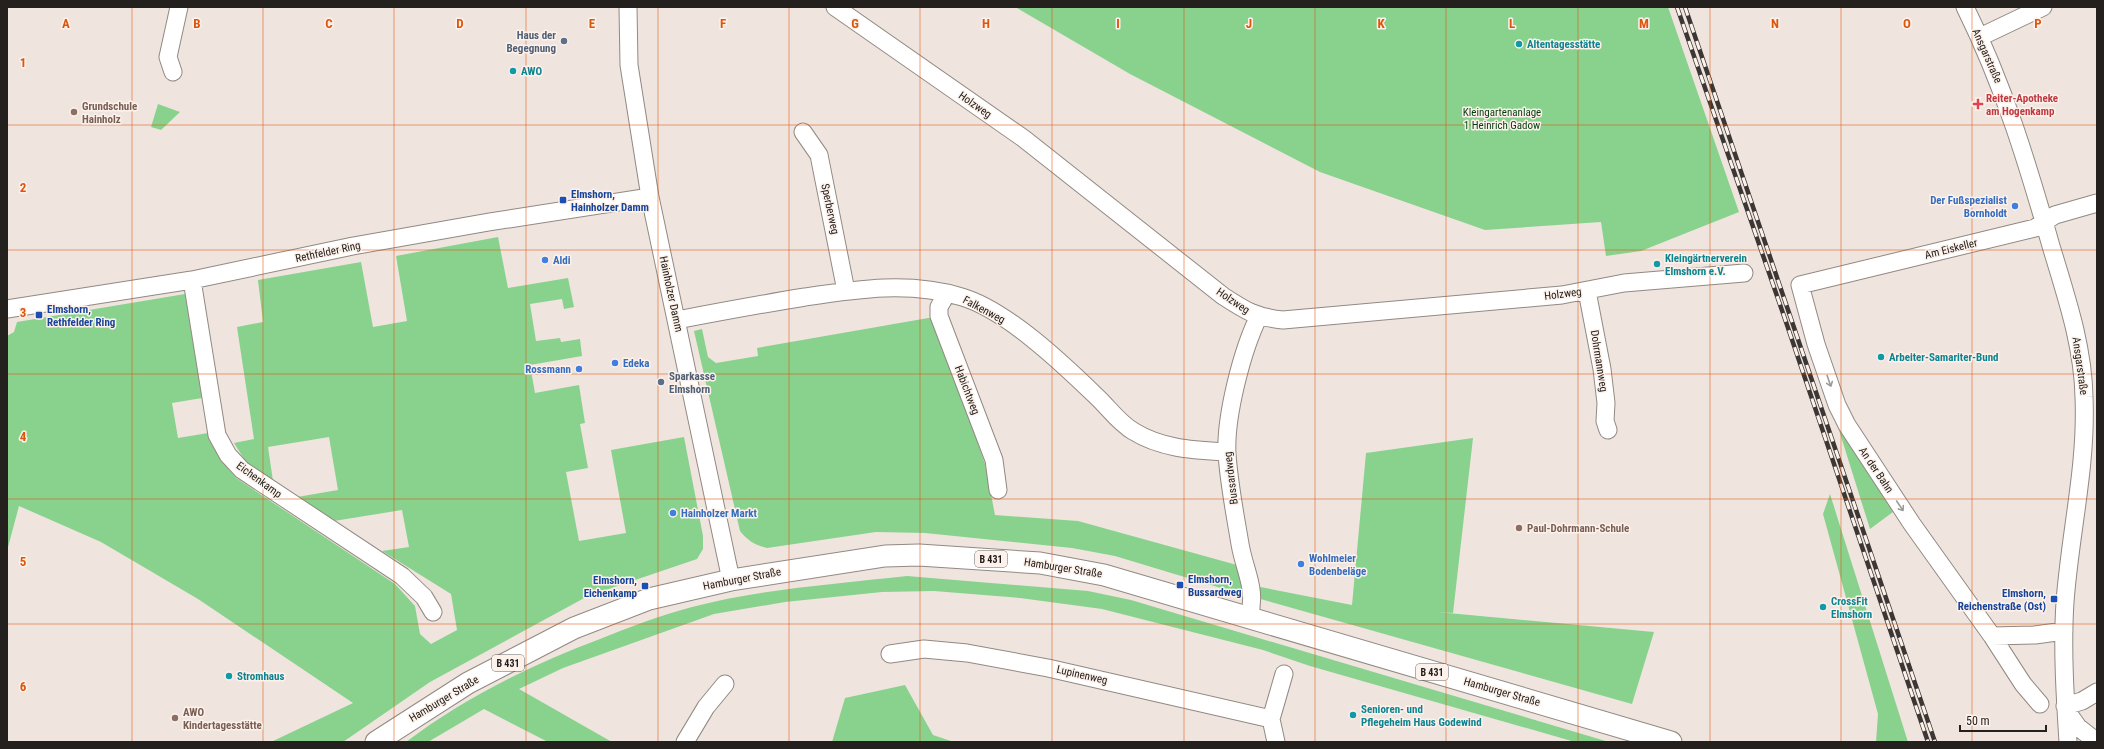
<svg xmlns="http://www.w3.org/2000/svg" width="2104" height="749" viewBox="0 0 2104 749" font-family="'Roboto Condensed',sans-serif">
	<rect width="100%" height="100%" fill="#efe5de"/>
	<!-- green -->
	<path fill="#88d28e" d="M1015,7h653l71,205 -98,39 -35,5 -5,-34 -116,8 -165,-58 -190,-98z
		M158,104l22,8 -19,18 -10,-3z
		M498,237l10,51 60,-10 6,29 -10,2 -2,-10 -32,5 6,37 24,-3 1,4 19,-3 2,17 -52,9 5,28 44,-8 6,38 -5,1 8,44 -22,4 13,69 47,-8 -15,-83 73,-13 19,99v13l-6,10 -109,37 -158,86 -87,60h-72l82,-39 -155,-104 -97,-57 -82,-36 -12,45v-215l7,-4 3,-10 168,-28 17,104 -30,5 6,35 30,-5 12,26 16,19 159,106 20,22 5,28 11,10 26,-14 -6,-36 -69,-43 27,-4 -7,-37 -68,11 -37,-24 41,-7 -9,-53 -61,10 5,34 -27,-19 -12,-19 20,-4 -17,-112 26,-5 -5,-42 103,-18 12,65 34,-6 -11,-65z
		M934,317l51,147 10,51 83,6 159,44 7,30 -129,-39 -43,-8 -147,-15 -49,-1 -109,16c-12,-3 -19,-7 -27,-17l-46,-200 8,-2 6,28 8,6 42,-7 -1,-8z
		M1838,427l59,82 -27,20z
		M1473,438l-20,175 -16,-1 217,20 -22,72 -375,-106 -2,-12 97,19 14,-152z
		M1830,494l78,248h-32l2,-28 -55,-200z
		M907,576l181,15 43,9 478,142h-34l-265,-76 -47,-16 -161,-41 -82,-11 -86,-7 -52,1 -97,10 -71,12 -151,54 -44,21 93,53h-64l-64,-33 -56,33h-22c59,-45 125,-77 194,-103 30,-12 61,-24 92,-32 70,-18 143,-23 215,-31z
		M905,685l28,50 21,7h-122l13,-44z"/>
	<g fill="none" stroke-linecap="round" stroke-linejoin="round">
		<defs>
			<path id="minor" d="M628,7l1,58 21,132 81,383
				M835,7l188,131 200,158c23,15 32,21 60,24l279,-25 62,-12 120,-10
				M1965,7c39,79 62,155 86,239 15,50 32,99 33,151 3,69 -14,136 -19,205 -3,46 0,93 3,140
				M1980,37l63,-30
				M173,72l-5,-15 11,-50
				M803,132l16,23 27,136
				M192,280l25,155 11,20 14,15 160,106 22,21 9,15
				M1587,291l15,78 4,34 -1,18 3,9
				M947,293l-8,14v9l55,144 4,30
				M7,309l185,-29 161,-34 136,-24 161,-25
				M677,320c42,-8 85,-16 128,-23 53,-8 105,-16 157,0 44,13 100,66 134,99 12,11 23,27 37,35 29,18 61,19 94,21
				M1249,618c8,-30 -4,-45 -9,-74 -5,-30 -11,-60 -13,-90 -2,-37 15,-104 32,-138
				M1992,636l43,-1 29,-4
				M890,654l34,-5 43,4 81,15 223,51
				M2040,704l-17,-20 -31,-48 -80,-112 -65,-99 -10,-20 -21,-61 -16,-59 235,-57 20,-13 42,-12
				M2065,706l17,-5 15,-9
				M2066,710l12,17 19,15
				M685,742l21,-35 19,-23
				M1276,742l-5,-23 13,-45"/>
			<path id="major" d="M376,742l92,-59 106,-55 75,-29 82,-19 154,-24 34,-1 121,8 64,12 567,167"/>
		</defs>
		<!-- minor casing -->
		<use href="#minor" stroke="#928982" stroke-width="19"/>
		<!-- major casing -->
		<use href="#major" stroke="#928982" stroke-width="23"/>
		<!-- minor -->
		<use href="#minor" stroke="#fff" stroke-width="17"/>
		<!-- major -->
		<use href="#major" stroke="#fff" stroke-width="21"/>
		<defs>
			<path id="rail" d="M1677,7l108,312 143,423
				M1685,7l250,735"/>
		</defs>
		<!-- rail casing -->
		<use href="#rail" stroke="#3c3734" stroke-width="4.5"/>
		<!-- rail -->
		<use href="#rail" stroke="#fdf2eb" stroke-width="3" stroke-dasharray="9" stroke-linecap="butt"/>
	</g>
	<!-- one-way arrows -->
	<defs><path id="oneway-shaft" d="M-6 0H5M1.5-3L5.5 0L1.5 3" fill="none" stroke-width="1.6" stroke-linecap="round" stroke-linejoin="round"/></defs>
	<g stroke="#9c9b99">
		<use href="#oneway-shaft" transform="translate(1829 381) rotate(71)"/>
		<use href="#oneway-shaft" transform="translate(1900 506) rotate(56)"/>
	</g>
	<!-- grid -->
	<path fill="none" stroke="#de560d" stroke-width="1" stroke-opacity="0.55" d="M132,7v735M263,7v735M394,7v735M526,7v735M658,7v735M789,7v735M920,7v735M1052,7v735M1184,7v735M1315,7v735M1446,7v735M1578,7v735M1710,7v735M1841,7v735M1972,7v735M7,125h2090M7,250h2090M7,374h2090M7,499h2090M7,624h2090"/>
	<!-- markers -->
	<g fill="#5c6f8a" stroke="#fdf2eb" stroke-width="1.5">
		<circle cx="564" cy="41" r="4"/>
		<circle cx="661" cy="382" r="4"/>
	</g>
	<g fill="#0f9aa8" stroke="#fdf2eb" stroke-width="1.5">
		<circle cx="1519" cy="44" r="4"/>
		<circle cx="513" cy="71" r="4"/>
		<circle cx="1657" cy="264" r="4"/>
		<circle cx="1881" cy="357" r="4"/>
		<circle cx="1823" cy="607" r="4"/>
		<circle cx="229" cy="676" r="4"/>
		<circle cx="1353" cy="715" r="4"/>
	</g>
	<path fill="#e0444e" stroke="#fdf2eb" stroke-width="1.5" d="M1976 98h4v4h4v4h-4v4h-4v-4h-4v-4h4z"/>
	<g fill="#8d6e63" stroke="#fdf2eb" stroke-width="1.5">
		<circle cx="74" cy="112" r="4"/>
		<circle cx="1519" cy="528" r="4"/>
		<circle cx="175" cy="718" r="4"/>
	</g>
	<g fill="#1a4fb4" stroke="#fdf2eb" stroke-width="1.5">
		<rect x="559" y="196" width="8" height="8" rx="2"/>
		<rect x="35" y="311" width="8" height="8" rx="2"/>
		<rect x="1176" y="581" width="8" height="8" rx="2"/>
		<rect x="641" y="582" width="8" height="8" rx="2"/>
		<rect x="2050" y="595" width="8" height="8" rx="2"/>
	</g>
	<g fill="#3f7fe0" stroke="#fdf2eb" stroke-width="1.5">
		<circle cx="2015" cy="206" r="4"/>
		<circle cx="545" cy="260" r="4"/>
		<circle cx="615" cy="363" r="4"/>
		<circle cx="579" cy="369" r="4"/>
		<circle cx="673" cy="513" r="4"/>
		<circle cx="1301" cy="564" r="4"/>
	</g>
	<g text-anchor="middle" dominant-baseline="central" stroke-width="3" stroke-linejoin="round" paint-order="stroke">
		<!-- shield labels -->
		<g fill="#fdf2eb" stroke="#655f5b" stroke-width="1">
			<rect x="975" y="551" width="32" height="16" rx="3"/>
			<rect x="492" y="655" width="32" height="16" rx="3"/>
			<rect x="1416" y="664" width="32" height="16" rx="3"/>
		</g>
		<g font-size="10" font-weight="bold" fill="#24201d">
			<text x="991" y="559">B 431</text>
			<text x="508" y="663">B 431</text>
			<text x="1432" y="672">B 431</text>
		</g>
		<!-- service labels -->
		<g font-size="11" font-weight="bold" fill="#4e5e75" stroke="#fdf2eb" text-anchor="end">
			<text x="556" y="35">Haus der<tspan x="556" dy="13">Begegnung</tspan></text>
			<text x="669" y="376" text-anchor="start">Sparkasse<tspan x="669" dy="13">Elmshorn</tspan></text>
		</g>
		<!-- culture labels -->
		<g font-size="11" font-weight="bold" fill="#0d838f" stroke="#fdf2eb" text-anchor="start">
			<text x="1527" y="44">Altentagesstätte</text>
			<text x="521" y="71">AWO</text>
			<text x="1665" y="258">Kleingärtnerverein<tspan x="1665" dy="13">Elmshorn e.V.</tspan></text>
			<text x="1889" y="357">Arbeiter-Samariter-Bund</text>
			<text x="1831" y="601">CrossFit<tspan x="1831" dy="13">Elmshorn</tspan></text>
			<text x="237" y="676">Stromhaus</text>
			<text x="1361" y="709">Senioren- und<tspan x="1361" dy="13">Pflegeheim Haus Godewind</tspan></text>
		</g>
		<!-- street labels -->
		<g font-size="11" fill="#24201d" stroke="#fdf2eb">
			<text transform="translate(1987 56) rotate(66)">Ansgarstraße</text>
			<text transform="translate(975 105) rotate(35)">Holzweg</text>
			<text transform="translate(830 209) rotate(78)">Sperberweg</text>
			<text transform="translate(1951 249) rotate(-14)">Am Eiskeller</text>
			<text transform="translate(328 252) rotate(-12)">Rethfelder Ring</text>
			<text transform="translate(671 294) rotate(78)">Hainholzer Damm</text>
			<text transform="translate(1563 294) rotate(-7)">Holzweg</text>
			<text transform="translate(1233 301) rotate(34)">Holzweg</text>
			<text transform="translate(984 310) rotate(28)">Falkenweg</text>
			<text transform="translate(1599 361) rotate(81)">Dohrmannweg</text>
			<text transform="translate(2080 366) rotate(82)">Ansgarstraße</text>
			<text transform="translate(967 390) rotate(69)">Habichtweg</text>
			<text transform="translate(1876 470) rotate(56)">An der Bahn</text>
			<text transform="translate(1231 478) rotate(-97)">Bussardweg</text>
			<text transform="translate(259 480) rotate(36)">Eichenkamp</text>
			<text transform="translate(1063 568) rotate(9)">Hamburger Straße</text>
			<text transform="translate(742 579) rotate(-11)">Hamburger Straße</text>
			<text transform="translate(1082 675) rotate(13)">Lupinenweg</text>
			<text transform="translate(1502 692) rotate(16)">Hamburger Straße</text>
			<text transform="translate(444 699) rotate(-31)">Hamburger Straße</text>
		</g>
		<!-- health labels -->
		<g font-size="11" font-weight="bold" fill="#be3a42" stroke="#fdf2eb" text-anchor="start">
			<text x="1986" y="98">Reiter-Apotheke<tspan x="1986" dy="13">am Hogenkamp</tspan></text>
		</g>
		<!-- education labels -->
		<g font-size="11" font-weight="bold" fill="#785e54" stroke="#fdf2eb" text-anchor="start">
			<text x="82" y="106">Grundschule<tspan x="82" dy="13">Hainholz</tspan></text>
			<text x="1527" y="528">Paul-Dohrmann-Schule</text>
			<text x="183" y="712">AWO<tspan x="183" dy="13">Kindertagesstätte</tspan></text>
		</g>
		<!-- park labels -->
		<g font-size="11" fill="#023c0f" stroke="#fdf2eb">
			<text x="1502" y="112">Kleingartenanlage<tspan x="1502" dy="13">1 Heinrich Gadow</tspan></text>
		</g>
		<!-- transit labels -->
		<g font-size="11" font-weight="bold" fill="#164399" stroke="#fdf2eb" text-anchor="start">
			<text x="571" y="194">Elmshorn,<tspan x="571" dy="13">Hainholzer Damm</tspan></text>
			<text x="47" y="309">Elmshorn,<tspan x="47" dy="13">Rethfelder Ring</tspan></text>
			<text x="1188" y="579">Elmshorn,<tspan x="1188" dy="13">Bussardweg</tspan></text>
			<text x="637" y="580" text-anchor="end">Elmshorn,<tspan x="637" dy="13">Eichenkamp</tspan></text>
			<text x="2046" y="593" text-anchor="end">Elmshorn,<tspan x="2046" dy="13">Reichenstraße (Ost)</tspan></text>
		</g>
		<!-- shop labels -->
		<g font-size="11" font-weight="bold" fill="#366cbe" stroke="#fdf2eb" text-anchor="start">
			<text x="2007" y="200" text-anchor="end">Der Fußspezialist<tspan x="2007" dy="13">Bornholdt</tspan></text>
			<text x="553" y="260">Aldi</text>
			<text x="623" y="363">Edeka</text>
			<text x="571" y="369" text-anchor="end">Rossmann</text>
			<text x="681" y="513">Hainholzer Markt</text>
			<text x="1309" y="558">Wohlmeier<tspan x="1309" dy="13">Bodenbeläge</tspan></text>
		</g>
	</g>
	<g font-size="13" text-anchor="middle" font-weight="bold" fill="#de560d" stroke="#fdf2eb" stroke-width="3" stroke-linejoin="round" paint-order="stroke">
		<text x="66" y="28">A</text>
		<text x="197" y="28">B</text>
		<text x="329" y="28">C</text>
		<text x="460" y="28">D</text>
		<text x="592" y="28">E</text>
		<text x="723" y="28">F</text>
		<text x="855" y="28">G</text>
		<text x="986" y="28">H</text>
		<text x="1118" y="28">I</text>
		<text x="1249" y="28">J</text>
		<text x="1381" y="28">K</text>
		<text x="1512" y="28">L</text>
		<text x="1644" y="28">M</text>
		<text x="1775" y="28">N</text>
		<text x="1907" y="28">O</text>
		<text x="2038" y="28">P</text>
		<text x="23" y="67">1</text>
		<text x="23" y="192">2</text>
		<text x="23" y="317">3</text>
		<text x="23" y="441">4</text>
		<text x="23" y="566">5</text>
		<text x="23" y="691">6</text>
	</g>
	<!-- border -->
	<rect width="2104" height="749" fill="none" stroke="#24201d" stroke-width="16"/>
	<!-- scale -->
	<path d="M1960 725v6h86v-6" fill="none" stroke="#24201d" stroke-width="2"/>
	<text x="1966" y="725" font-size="12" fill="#24201d" stroke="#fdf2eb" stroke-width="3" paint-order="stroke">50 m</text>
</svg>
